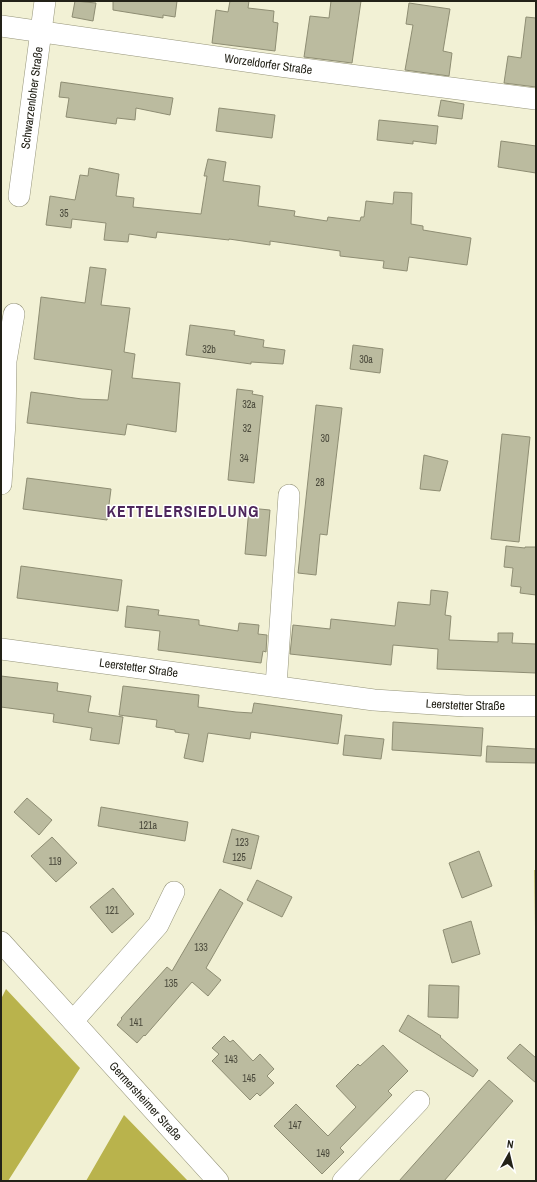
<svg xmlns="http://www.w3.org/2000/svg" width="537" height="1182" viewBox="0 0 537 1182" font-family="'Archivo Narrow',sans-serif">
	<rect width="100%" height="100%" fill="#f2f1d5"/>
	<!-- green -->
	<path fill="#c6c379" d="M534,870h2v114z"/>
	<!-- forest -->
	<path fill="#b9b34c" d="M6,989l74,79 -72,113h-7v-182z
		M124,1115l64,66h-102z"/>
	<!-- building -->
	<path fill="#bbbb9f" stroke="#8e8d73" d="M75,1l21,2 -3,18 -21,-4z
		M113,1h64l-2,16 -12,-2v3l-50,-8z
		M230,1h19l-1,7 26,3 -1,11 5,1 -3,28 -63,-8 4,-33 12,2z
		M331,1h30l-9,62 -48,-6 6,-41 19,2z
		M409,3l41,6 -7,42 9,2 -3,23 -44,-6 8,-45 -7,-1z
		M526,17l10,1v69l-32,-4 4,-27 13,2z
		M61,82l112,16 -3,17 -34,-7 -1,12 -18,-2 -1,6 -50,-7 3,-19 -10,-1z
		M441,100l23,4 -2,15 -24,-3z
		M219,108l56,7 -3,23 -56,-7z
		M379,120l59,6 -2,18 -23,-3v3l-36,-4z
		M501,141l35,5v27l-38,-6z
		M208,159l18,3 -3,19 37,5 -2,20 37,5 -1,5 33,5 1,-4 32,4 1,-4h3l2,-16 27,3 1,-12 18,1 -1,31 12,2v4l48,8 -4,27 -58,-8 -2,14 -24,-3 1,-7 -44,-5v-5l-70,-10v4l-41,-6v1l-72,-8 -1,6 -27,-4 -1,8 -24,-2 2,-17 -34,-4 -1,9 -25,-3 4,-29 25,4 5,-25 8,1 1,-8 30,6 -3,22 18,2 -1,9 68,7 6,-38h-3z
		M90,267l16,2 -5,36 29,3 -6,44 11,2 -3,24 48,5 -4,49 -49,-8 -2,11 -98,-12 4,-31 51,7 26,1 4,-30 -78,-11 7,-62 44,6z
		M190,325l45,6 -1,4 30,5 -1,7 22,3 -2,14 -32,-2v2l-65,-9z
		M353,345l30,4 -3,24 -30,-4z
		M237,389l16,2 -1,3 11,2 -9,87 -26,-3z
		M316,405l26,3 -15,127 -7,-1 -4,41 -18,-2z
		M502,434l28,3 -11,105 -28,-3z
		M424,455l24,6 -8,30 -20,-2z
		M27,478l84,11 -4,31 -84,-11z
		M249,508l21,2 -4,46 -21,-2z
		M506,546l19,2v-1h11v48l-16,-2 1,-6 -10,-1 2,-18 -9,-1z
		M21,566l101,14 -4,31 -101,-13z
		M431,590l17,2 -3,23 6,1 -2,24 49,2v-9h15l-1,10 24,1v29l-99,-4 1,-20 -45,-4 -2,20 -101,-11 3,-29 37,4 1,-10 64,7 3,-24 32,3z
		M127,606l32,4 -1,5 41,5v5l39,6 1,-8 20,2 -1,9 9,1 -1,17 -3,-1 -2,12 -103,-13 2,-19 -35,-4z
		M1,676l57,7 -1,8 34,5 -3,16 35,5 -4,27 -29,-4 2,-12 -39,-6 1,-8 -53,-7z
		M123,686l76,9 -1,12 38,5 16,1 2,-10 88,12 -4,29 -87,-12 -1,7 -42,-6 -5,29 -19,-4 5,-24 -14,-2v-2l-19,-3 1,-7 -38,-5z
		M393,722l90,6 -2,28 -89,-6z
		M345,735l39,4 -3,20 -38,-4z
		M487,746l49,3v14l-50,-1z
		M27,798l25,22 -13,15 -25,-23z
		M101,807l87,15 -3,19 -87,-15z
		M232,829l27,7 -8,33 -28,-7z
		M52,837l25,26 -21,19 -25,-26z
		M479,851l13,35 -30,12 -13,-35z
		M257,880l35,17 -10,20 -35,-17z
		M113,888l21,26 -22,19 -22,-26z
		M220,889l23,14 -37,65 15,12 -13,16 -16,-14 -47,54 -1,-1 -7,8 -20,-18 5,-6 -1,-1 46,-51 5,4z
		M471,921l9,33 -28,9 -9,-33z
		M429,985l30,1 -1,32 -30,-1z
		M408,1015l33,21 -1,1 38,33 -5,7 -74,-46z
		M224,1036l6,6 3,-2 20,21 7,-7 14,15 -7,7 7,7 -14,13 -3,-3 -7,7 -38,-39 7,-7 -7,-6z
		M520,1044l16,14v25l-29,-25z
		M383,1045l25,26 -20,20 4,4 -52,53 4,4 -22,22 -48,-48 22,-22 32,32 28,-29 -20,-21 22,-22 2,2z
		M489,1080l24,21 -69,80h-45z"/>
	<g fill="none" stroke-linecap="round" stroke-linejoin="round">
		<defs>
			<g id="minor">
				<path id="s1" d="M1,26l279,40 256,33"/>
				<path id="s2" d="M19,196l26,-195"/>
				<path d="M1,484l4,-62 1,-61 8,-47"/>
				<path id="s3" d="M1,649l373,51 91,6h71"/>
				<path d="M276,686l13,-191"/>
				<path id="s4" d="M1,942l217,239"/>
				<path d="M73,1021l85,-96 16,-33"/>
				<path d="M343,1181l76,-80"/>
			</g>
		</defs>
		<!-- minor casing -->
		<use href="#minor" stroke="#95947a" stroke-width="22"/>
		<!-- minor -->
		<use href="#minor" stroke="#fff" stroke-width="21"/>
	</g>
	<g text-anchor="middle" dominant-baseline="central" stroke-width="3" stroke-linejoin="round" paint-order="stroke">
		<!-- number labels -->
		<g font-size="10" fill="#49483a">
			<text x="64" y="213">35</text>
			<text x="209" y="349">32b</text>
			<text x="366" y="359">30a</text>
			<text x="249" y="404">32a</text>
			<text x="247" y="428">32</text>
			<text x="325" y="438">30</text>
			<text x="244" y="458">34</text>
			<text x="320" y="482">28</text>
			<text x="148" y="825">121a</text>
			<text x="242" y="842">123</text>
			<text x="239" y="857">125</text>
			<text x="55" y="861">119</text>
			<text x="112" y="910">121</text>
			<text x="201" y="947">133</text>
			<text x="171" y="983">135</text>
			<text x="136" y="1022">141</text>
			<text x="231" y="1059">143</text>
			<text x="249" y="1078">145</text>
			<text x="295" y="1125">147</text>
			<text x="323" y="1153">149</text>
		</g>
		<!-- street labels -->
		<g font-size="12" fill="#232218" stroke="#fff">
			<text stroke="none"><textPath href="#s1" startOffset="270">Worzeldorfer Straße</textPath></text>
			<text stroke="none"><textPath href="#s2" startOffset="99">Schwarzenloher Straße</textPath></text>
			<text stroke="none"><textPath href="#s3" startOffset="139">Leerstetter Straße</textPath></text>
			<text stroke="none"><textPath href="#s3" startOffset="468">Leerstetter Straße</textPath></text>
			<text stroke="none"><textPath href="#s4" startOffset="215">Germersheimer Straße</textPath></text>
		</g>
		<!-- district labels -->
		<g font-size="16" font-weight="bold" letter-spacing="1" fill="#4d265c" stroke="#fff">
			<text x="183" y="511">KETTELERSIEDLUNG</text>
		</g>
	</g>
	<!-- border -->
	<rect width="537" height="1182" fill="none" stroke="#232218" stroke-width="4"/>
	<!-- north arrow -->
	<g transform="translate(509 1154) rotate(8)" stroke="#ffffff" stroke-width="3" paint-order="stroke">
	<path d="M0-3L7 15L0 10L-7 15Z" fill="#232218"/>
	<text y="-6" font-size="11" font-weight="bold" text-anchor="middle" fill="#232218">N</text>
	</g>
</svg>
